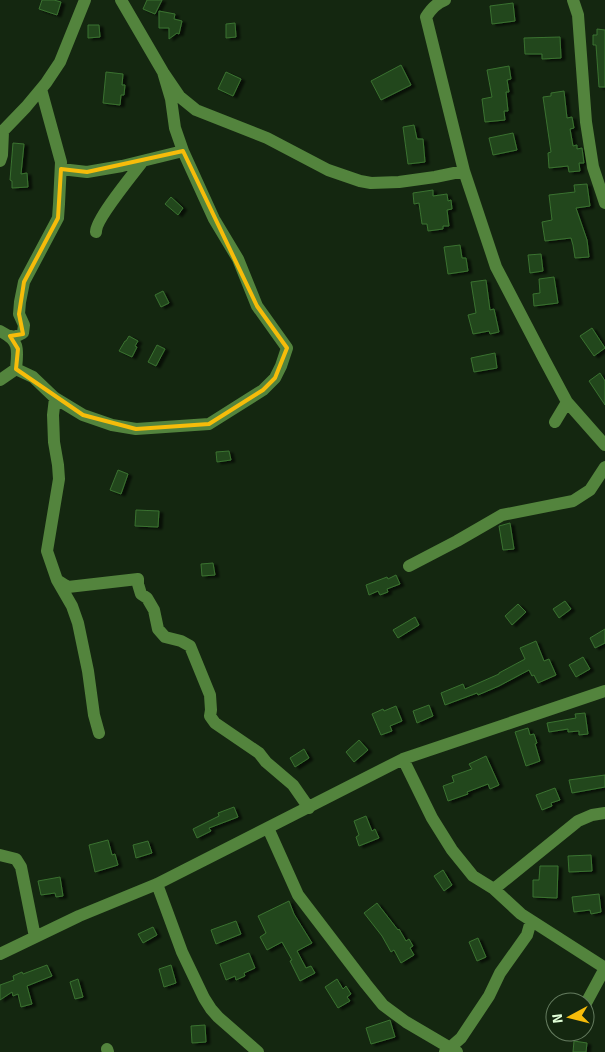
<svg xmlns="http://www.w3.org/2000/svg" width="605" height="1052" viewBox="0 0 605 1052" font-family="Signika,sans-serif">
	<defs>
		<filter id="shadow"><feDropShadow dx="4" dy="2" stdDeviation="1" flood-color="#0009"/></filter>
	</defs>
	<rect width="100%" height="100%" fill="#142710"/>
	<!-- building -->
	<path fill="#23471d" stroke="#3a7230" filter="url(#shadow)" d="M42,0h12l7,2 -4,13 -18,-6z
		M147,0h15l-7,14 -12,-5z
		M513,3l2,18 -23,3 -2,-18z
		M159,11l16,3 -1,5 8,2 -3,13 -2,-1 -8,6v-11h-10z
		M235,23l1,14 -10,1v-14z
		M88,25h11l1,12 -12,1z
		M597,29l8,1v57h-6l-3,-42h-3v-10h4z
		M560,37l1,21 -19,1v-5h-17l-1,-16z
		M401,65l10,20 -30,15 -10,-19z
		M509,66l2,13 -4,1 2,12h-3l2,19h-4l1,9 -20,2 -3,-23 10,-2 -5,-27z
		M106,72l17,2 -1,11h3l-1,10h-3l-1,10 -17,-2z
		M226,72l15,7 -8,17 -15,-7z
		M564,91l3,27 5,-1 2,11 -4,1 3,17 4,-1v4l5,-1 2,15h-5l1,8 -11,1 -1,-6 -19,2 -1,-15 3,-1 -8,-55 8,-1v-3z
		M414,125l3,14h6l2,23 -17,2 -5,-37z
		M513,133l4,17 -24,5 -4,-17z
		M13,143l11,1 -3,30 6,-1 1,14 -16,1v-7l-2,-1z
		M587,184l3,22 -14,2 11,32 2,17 -14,1 -2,-13 -2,-7 -26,3 -3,-19 10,-2 -3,-25 26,-3 -1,-7z
		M433,190v6l14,-2 1,7 3,-1 1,9 -5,1 2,16h-6v3l-15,2 -1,-7h-5l-3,-21 -5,1 -1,-11z
		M171,197l12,11 -5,7 -13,-11z
		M460,245l2,13h4l2,13 -20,3 -4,-27z
		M541,254l2,17 -13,2 -2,-18z
		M554,277l4,26 -24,3 -1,-12 7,-1 -1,-14z
		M486,280l4,30 4,-1 5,23 -9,2 -1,-3 -16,3 -5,-19 8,-2 -5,-31z
		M163,291l6,12 -8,4 -6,-12z
		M592,328l13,20 -11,8 -14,-20z
		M129,336l9,5 -3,5 2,1 -5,10 -13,-6 6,-10h1z
		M157,345l8,4 -9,17 -8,-4z
		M495,353l2,15 -23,4 -3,-14z
		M600,373l5,8v24l-16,-24z
		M229,451l2,9 -14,2 -1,-10z
		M118,470l10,4 -7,20 -11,-4z
		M136,510l23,1 -1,16 -23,-1z
		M510,523l4,26 -11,1 -4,-24z
		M213,563l2,12 -13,1 -1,-12z
		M396,575l4,9 -13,5 1,3 -8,3 -2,-4 -9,4 -3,-10 21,-8 1,2z
		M565,601l6,8 -12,9 -6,-9z
		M518,604l8,8 -14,13 -7,-9z
		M415,617l4,8 -21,13 -5,-8z
		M605,629v14l-10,5 -5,-10z
		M536,641l8,20 5,-2 7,16 -18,8 -4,-8 -2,1 -3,-6 -30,16 -21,9 -1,-2 -32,12 -4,-12 22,-9 2,5 34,-15v-1l26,-14 -5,-11z
		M583,657l7,12 -14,8 -7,-12z
		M429,705l4,11 -16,7 -4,-12z
		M396,706l6,15 -12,5 2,5 -11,4 -9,-21 11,-5 1,2z
		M585,713l3,21 -9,1v-4l-11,1v-3l-19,3 -2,-9 29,-5 -1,-4z
		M528,728l2,7 4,-1 3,9 -2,1 5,17 -14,5 -11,-34z
		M359,740l9,10 -14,12 -8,-10z
		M304,749l5,9 -14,9 -5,-9z
		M486,756l13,29 -9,4 -2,-5 -21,8 1,2 -20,7 -5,-15 11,-4 -2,-6 20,-7 -3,-5z
		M605,775v12l-33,6 -3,-13z
		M555,788l5,12 -9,3 1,3 -10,4 -6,-15z
		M234,807l4,10 -29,11 2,3 -14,7 -4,-9 26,-13 -1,-3z
		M366,816l6,15 3,-2 4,9 -20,8 -3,-9 3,-2 -5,-14z
		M108,840l4,15 3,-1 3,11 -23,7 -6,-27z
		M148,841l4,12 -16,5 -3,-13z
		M591,855l1,16 -23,1 -1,-16z
		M540,866h18l-1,32 -24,-1v-17h6z
		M443,870l9,15 -8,6 -10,-15z
		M60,877l3,19 -7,1 -1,-4 -14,2 -3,-14z
		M599,894l2,18 -10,2 -1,-4 -16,2 -2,-15z
		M289,901l5,13 18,29 -15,8 9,17 5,-2 4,7 -15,8 -10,-20 2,-1 -10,-18 -15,8 -7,-13 6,-4 -8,-17z
		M377,903l21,27 1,-1 7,12 3,-2 4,7 -3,2 4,7 -13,8 -7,-13 -3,2 -9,-16 -18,-23z
		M236,921l5,13 -25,10 -5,-14z
		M153,927l4,8 -14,8 -5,-9z
		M478,938l8,19 -9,4 -8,-19z
		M249,953l6,15 -11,5 1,3 -9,4 -1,-4 -9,4 -6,-16z
		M47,965l5,11 -25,10 5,18 -11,3 -3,-13 -5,2 -1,-4 -12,8v-15l14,-5 -1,-4 9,-4 1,2z
		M171,965l5,18 -12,4 -5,-18z
		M78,979l5,18 -8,2 -5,-17z
		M337,979l6,10 3,-3 5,8 -4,3 3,4 -12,7 -13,-21z
		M390,1020l5,17 -24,7 -5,-16z
		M205,1025l1,17 -14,1 -1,-17z
		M574,1041l13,2 -1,9h-13z"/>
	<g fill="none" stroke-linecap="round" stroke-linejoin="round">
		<!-- minor -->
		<path stroke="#53843d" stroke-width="12" d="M121,0l42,72 17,25 16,13 71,28 61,32 32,11 11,2 28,-1 36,-5 29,-6
			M445,0c-9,3 -14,9 -19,17l38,154 32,96 48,92 23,43 38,43
			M573,0l5,15 8,107 7,45 12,36
			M0,134l26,-27 20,-24 14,-21 25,-62
			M0,161l2,-6 1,-23
			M61,169l26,3 35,-6 61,-15
			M96,232c-1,-12 38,-59 47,-71
			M0,331c20,10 18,18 16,38
			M10,336l5,1 8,-4 1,-8 -5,-11 1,-12 4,-20 34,-64 1,-14 2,-42 -20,-73
			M0,380l16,-11 17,8 22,21 28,17 29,10 24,4 73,-5 54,-34 12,-12 6,-12 6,-18 -30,-42 -19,-47 -24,-40 -31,-68 -8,-23 -4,-29 -8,-27
			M55,398l-2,17 1,27 4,23 1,14 -12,72 10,29 15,26 6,17 10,48 6,44 5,18
			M555,422l12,-20
			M409,566l48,-25 45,-26 71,-14 17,-11 15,-23
			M57,580l11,7 70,-8v5l3,10 6,4 7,12 4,19 7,8 16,4 9,5 20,49 1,15 -1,6 5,7 44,30 7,9 27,23 16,23
			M403,759l29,59 20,32 21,26 21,13 27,25 84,54
			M268,828l30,67 68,89 17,21 23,17 51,30
			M0,855l16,4 5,8 14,70
			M157,884l25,68 22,46 7,11 7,8 40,35
			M494,889l84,-68 14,-6 13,-2
			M0,954l79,-38 78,-32 246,-125 202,-68
			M585,1005l20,-37
			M107,1049l1,3
			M445,1052l16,-14 28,-42 11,-23 27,-38 4,-14"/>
	</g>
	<!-- marked area -->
	<path fill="none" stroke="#f6bc0a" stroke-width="4" stroke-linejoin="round" d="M183,151l74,155 30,42 -12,30 -12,12 -54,34 -73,5 -53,-14 -67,-46 2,-20 -8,-13 13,-2 -4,-20 5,-32 34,-64 3,-49 26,3z"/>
	<!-- north arrow -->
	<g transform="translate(570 1017) rotate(263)"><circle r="24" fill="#142710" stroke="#667d60"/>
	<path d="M0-4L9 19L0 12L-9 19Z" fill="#f6bc0a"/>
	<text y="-8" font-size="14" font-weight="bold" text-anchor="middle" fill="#e0fed7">N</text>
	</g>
</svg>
